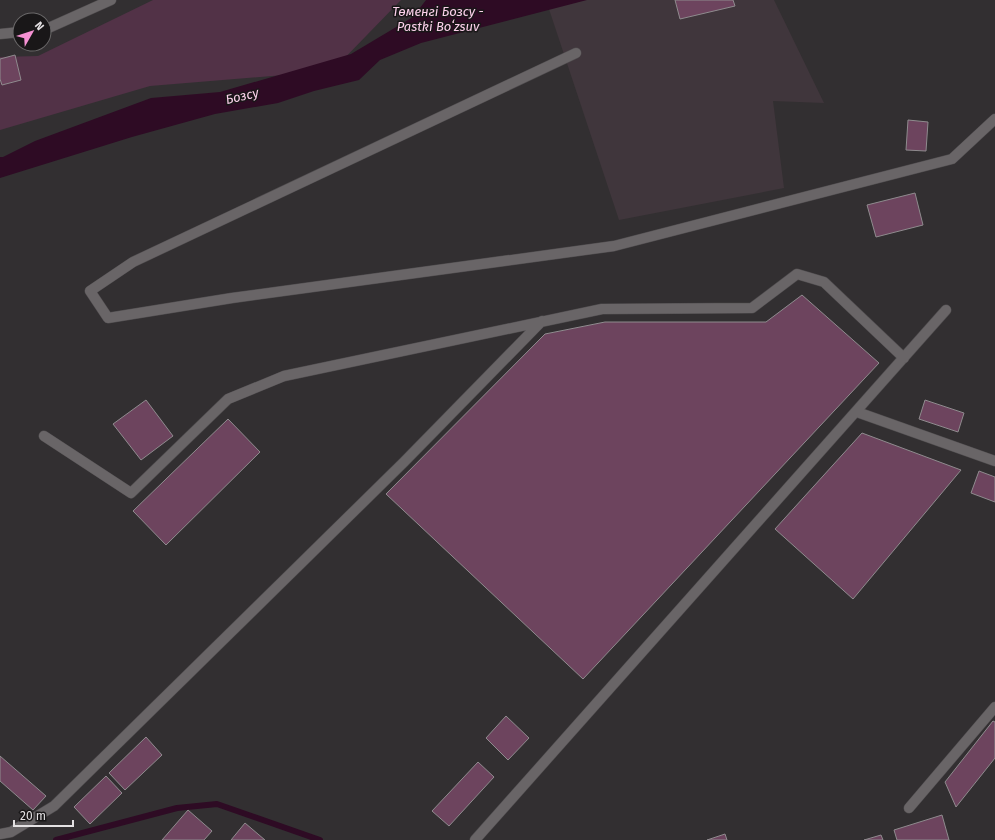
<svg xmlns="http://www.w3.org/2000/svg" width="995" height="840" viewBox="0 0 995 840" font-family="'Fira Sans',sans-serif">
	<rect width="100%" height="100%" fill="#322f31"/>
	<!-- built -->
	<path fill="#40363c" d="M546,0h228l50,103 -51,-2 11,87 -165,32z"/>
	<!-- green -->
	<path fill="#523247" d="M153,0h248l-69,71 -182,15 -150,44v-73l38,-1z"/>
	<!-- water -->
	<path fill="#2e0b24" d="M426,0h161l-166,43 -41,17 -21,20 -45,11 -36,12 -63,11 -83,23 -132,41v-21h3l32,-16 116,-43 69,-6 131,-38 62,-37z"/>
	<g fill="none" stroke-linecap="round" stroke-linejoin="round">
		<!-- stream -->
		<path stroke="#2e0b24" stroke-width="6" d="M56,840l121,-32 40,-4 103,36"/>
	</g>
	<!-- building -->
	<path fill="#6d445e" stroke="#8f8b8e" d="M675,0h58l2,6 -55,13z
		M15,55l6,25 -19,5 -2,-6v-20z
		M908,120l20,2 -2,29 -20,-1z
		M915,193l8,32 -47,12 -9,-32z
		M802,295l77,68 -296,316 -197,-185 159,-160 60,-12h161z
		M146,400l27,36 -32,24 -28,-36z
		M925,400l39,13 -6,19 -39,-13z
		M228,419l32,33 -94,93 -33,-34z
		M862,433l99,37 -108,129 -78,-70z
		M979,471l16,6v25l-24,-9z
		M506,716l23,22 -21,22 -22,-22z
		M993,721l2,1v36l-39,49 -11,-25z
		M146,737l16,18 -37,35 -16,-17z
		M0,756l46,40 -13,14 -33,-29z
		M478,762l16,15 -45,49 -17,-15z
		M106,776l16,17 -32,31 -16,-17z
		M188,810l24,21 -8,9h-42z
		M942,815l7,25h-52l-3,-10z
		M245,823l20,17h-34z
		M725,834l2,6h-20z
		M881,835l2,5h-19z"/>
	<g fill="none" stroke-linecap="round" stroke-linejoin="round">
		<defs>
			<path id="street" d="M44,30l67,-30
				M0,34l20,-2
				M576,53l-443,209 -43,29 18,27 124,-20 382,-52 338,-87 43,-40
				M857,412l138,49
				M44,436l87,57 97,-94 56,-23 318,-67 150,-1 45,-34 27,8 80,76
				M909,808l86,-101
				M0,834l11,-2 43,-26 350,-344 138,-141
				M475,840l471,-530"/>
		</defs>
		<!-- street casing -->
		<use href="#street" stroke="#4f4c4e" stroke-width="11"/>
		<!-- street -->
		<use href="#street" stroke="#696567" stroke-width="10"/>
	</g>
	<g text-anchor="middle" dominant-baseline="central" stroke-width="3" stroke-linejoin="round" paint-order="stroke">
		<!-- water labels -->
		<g font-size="13" font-style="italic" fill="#fcd1eb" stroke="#191718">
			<text x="438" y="11">Төменгі Бозсу -<tspan x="438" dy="15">Pastki Boʻzsuv</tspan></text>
			<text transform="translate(242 96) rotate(-13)">Бозсу</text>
		</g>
	</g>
	<!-- north arrow -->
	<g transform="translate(32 32) rotate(51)"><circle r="19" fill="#191718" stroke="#6a6869"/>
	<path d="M0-3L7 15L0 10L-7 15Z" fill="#f591d3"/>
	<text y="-6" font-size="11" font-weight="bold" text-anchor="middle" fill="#e4e1e3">N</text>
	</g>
	<!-- scale -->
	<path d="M14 820v6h59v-6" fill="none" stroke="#e4e1e3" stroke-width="2"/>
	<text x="20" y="820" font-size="12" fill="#e4e1e3" stroke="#191718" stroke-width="3" paint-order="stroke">20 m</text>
</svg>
